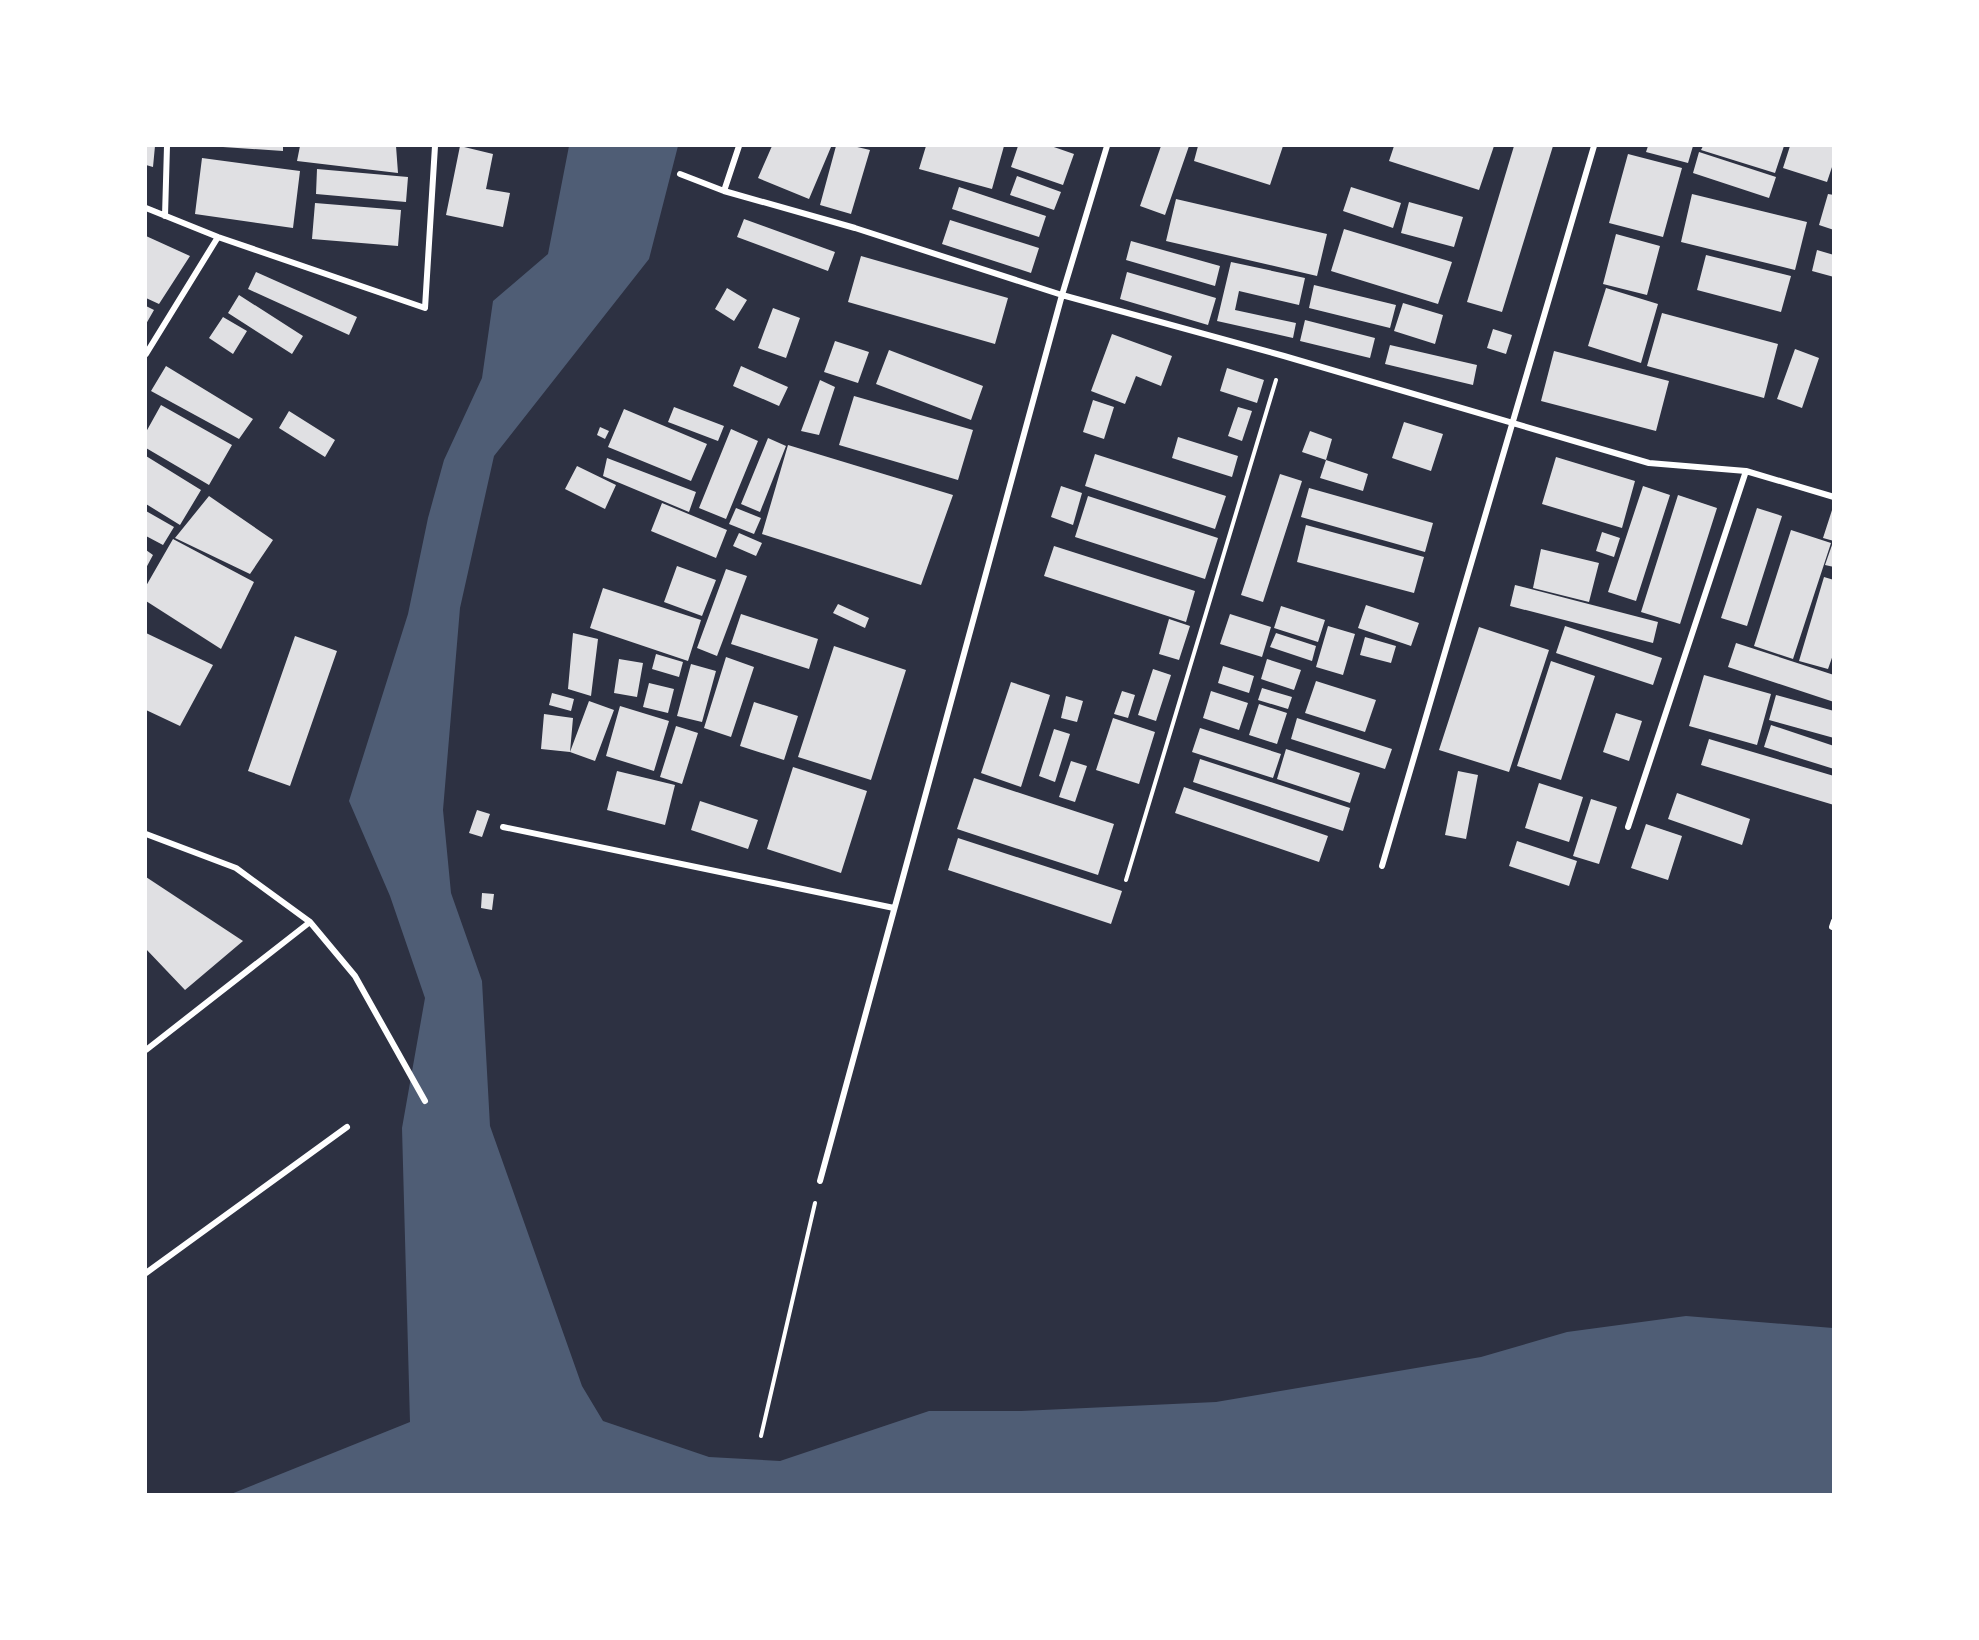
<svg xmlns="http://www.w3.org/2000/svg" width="1979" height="1640" viewBox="0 0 1979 1640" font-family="'Open Sans',sans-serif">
	<rect width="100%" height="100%" fill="#2d3142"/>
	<!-- water -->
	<path fill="#4f5d75" d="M569,146h109l-29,113 -155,197 -34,152 -17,202 8,83 31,88 8,145 92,260 21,35 106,36 71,4 149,-50h92l195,-9 265,-45 86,-25 119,-16 147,12v166h-1602l179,-72 -8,-294 23,-130 -35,-102 -41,-95 59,-187 20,-96 16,-58 38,-82 11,-77 55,-47z"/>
	<!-- building -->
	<path fill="#e0e0e3" d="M146,146h9l-2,21 -7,-2z
		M223,146h60v5l-60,-4z
		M300,146h96l2,27 -101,-12z
		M460,146l33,8 -7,35 24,4 -7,34 -57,-12z
		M772,146l59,1 -22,52 -51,-21z
		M836,146h17l17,4 -19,64 -31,-9z
		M926,146h78l-12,43 -73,-20z
		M1018,146h33l23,8 -11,31 -52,-18z
		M1161,146h28l-24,69 -25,-9z
		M1198,146h85l-13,39 -76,-24z
		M1394,146h100l-15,44 -90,-29z
		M1514,146h39l-51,166 -35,-10z
		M1648,146h45l-5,17 -42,-11z
		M1703,146h81l-9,27 -74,-23z
		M1790,146h44v15l-7,21 -44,-14z
		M1699,152l77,25 -7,21 -76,-25z
		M1628,154l54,14 -19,69 -54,-14z
		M202,158l98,13 -7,57 -98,-14z
		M317,169l91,8 -2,25 -90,-8z
		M1017,176l44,16 -7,18 -44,-15z
		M959,187l87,29 -7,21 -87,-28z
		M1351,187l50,16 -8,25 -50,-17z
		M1692,194l115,28 -12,48 -114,-28z
		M1828,194l6,1v35l-15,-5z
		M1176,199l151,35 -10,42 -151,-35z
		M1409,202l54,15 -9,30 -53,-14z
		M315,203l86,7 -3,36 -86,-7z
		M744,219l91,33 -7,19 -91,-34z
		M950,220l89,28 -8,25 -89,-29z
		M1344,229l108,33 -14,42 -107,-33z
		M1616,234l44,12 -13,49 -44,-11z
		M146,236l44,20 -31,48 -13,-6z
		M1131,241l89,25 -5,20 -89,-26z
		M1817,250l17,5v22l-22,-6z
		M1706,255l85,21 -10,36 -84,-22z
		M861,256l147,42 -13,46 -147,-42z
		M1231,262l74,16 -6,27 -60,-14 -4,19 61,13 -3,15 -76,-17z
		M256,272l101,45 -8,18 -101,-46z
		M1127,272l89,26 -8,27 -88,-26z
		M1314,285l82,20 -6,23 -81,-20z
		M727,288l20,12 -13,21 -19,-12z
		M1606,288l52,16 -17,59 -53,-17z
		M239,295l64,41 -11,18 -64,-41z
		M1403,303l40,12 -8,29 -41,-13z
		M146,306l8,4 -8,14z
		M773,308l27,10 -14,40 -28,-10z
		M1662,313l116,31 -14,54 -117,-32z
		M223,317l24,14 -14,23 -24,-16z
		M1305,320l70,18 -5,20 -70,-17z
		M1493,329l19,6 -6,19 -19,-6z
		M1112,334l60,22 -11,30 -25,-10 -11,28 -34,-13z
		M835,341l34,11 -11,31 -34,-11z
		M1390,345l87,20 -4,20 -88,-21z
		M1795,349l24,9 -17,50 -25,-9z
		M889,350l94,36 -12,34 -95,-36z
		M1554,351l115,30 -13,50 -115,-30z
		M166,366l87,53 -14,20 -88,-48z
		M741,366l47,21 -9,19 -46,-20z
		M1227,368l37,12 -7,23 -37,-12z
		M820,380l15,7 -16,48 -18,-4z
		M854,396l119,34 -15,50 -119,-35z
		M1093,400l21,7 -10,32 -21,-7z
		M161,405l71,40 -23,40 -63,-37v-16z
		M674,407l50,19 -6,15 -50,-19z
		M1238,407l14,4 -10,30 -14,-5z
		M624,409l83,35 -16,37 -83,-34z
		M289,411l46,29 -10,17 -46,-29z
		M1404,422l39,12 -12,37 -39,-13z
		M600,427l9,4 -4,8 -8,-4z
		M731,429l27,12 -32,78 -27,-11z
		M1310,431l22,8 -6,21 -24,-8z
		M1178,437l60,19 -6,21 -60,-19z
		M768,438l18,8 -26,66 -19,-8z
		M788,445l165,50 -32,90 -159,-51z
		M1095,454l131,42 -11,33 -130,-43z
		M146,456l55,34 -21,35 -34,-21z
		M1556,457l79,24 -13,47 -80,-24z
		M607,458l89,34 -7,20 -86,-36z
		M1326,460l42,14 -5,17 -43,-13z
		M577,466l39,19 -11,24 -40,-20z
		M1280,474l22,7 -39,121 -22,-7z
		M1061,486l21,7 -9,32 -22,-8z
		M1643,486l27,9 -34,106 -28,-9z
		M1309,488l124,35 -8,29 -124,-35z
		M1678,495l39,13 -37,116 -39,-12z
		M209,496l64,44 -23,34 -75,-36z
		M1088,496l130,42 -13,41 -130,-42z
		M662,503l65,27 -11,28 -65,-27z
		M1833,507h1v34l-11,-3z
		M736,508l25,10 -7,16 -25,-10z
		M1757,508l25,8 -35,110 -26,-8z
		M146,511l28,16 -11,18 -17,-9z
		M1306,525l118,32 -10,36 -117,-31z
		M1791,530l40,13 -38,116 -39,-13z
		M1602,532l18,6 -6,19 -18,-6z
		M739,533l23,10 -6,13 -23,-10z
		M173,539l81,43 -33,67 -75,-48v-15z
		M1832,545l2,1v21l-9,-2z
		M1054,546l141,45 -9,31 -142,-46z
		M1541,549l58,14 -10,39 -56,-14z
		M146,550l7,5 -7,13z
		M677,566l39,14 -14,36 -38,-14z
		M726,569l21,7 -30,80 -20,-8z
		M1824,577l10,3v72l-6,17 -29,-8z
		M1515,585l143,37 -5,21 -143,-37z
		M603,588l98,32 -13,41 -98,-33z
		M838,604l31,14 -4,10 -32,-15z
		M1366,605l53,18 -8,23 -53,-18z
		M1281,606l44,14 -7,22 -44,-14z
		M741,614l77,25 -9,30 -78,-25z
		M1230,614l41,13 -9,30 -42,-13z
		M1169,619l21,7 -11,34 -20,-6z
		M1328,626l27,8 -12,41 -27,-8z
		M1565,626l97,32 -9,27 -97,-32z
		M1479,627l70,23 -40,122 -70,-22z
		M146,633l67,32 -33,61 -34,-16z
		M573,633l25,6 -7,57 -23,-7z
		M1276,633l40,13 -4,15 -42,-14z
		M295,636l42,15 -47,135 -42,-15z
		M1365,637l31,9 -5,17 -31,-8z
		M1736,643l98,32v27l-106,-35z
		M834,646l72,24 -35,110 -73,-23z
		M656,654l27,8 -4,15 -27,-8z
		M726,657l28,10 -23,70 -27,-9z
		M619,659l24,4 -6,34 -23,-4z
		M1267,659l34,11 -7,20 -33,-11z
		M1551,661l44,15 -34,104 -44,-14z
		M691,664l25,7 -14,51 -25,-6z
		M1223,666l31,10 -5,17 -31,-10z
		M1153,669l18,6 -15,46 -18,-6z
		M1704,675l67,19 -14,51 -68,-19z
		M1316,681l60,19 -11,32 -60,-19z
		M1011,682l39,13 -29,92 -40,-14z
		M649,683l25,6 -6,24 -25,-6z
		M1262,688l30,9 -4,12 -30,-9z
		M1122,691l13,4 -7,23 -14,-4z
		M1211,691l37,12 -9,27 -36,-12z
		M552,693l22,6 -3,12 -22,-6z
		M1776,695l58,16v27l-65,-18z
		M1066,696l17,5 -6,21 -16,-4z
		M589,701l25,9 -19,51 -25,-9z
		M754,702l44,14 -14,44 -44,-14z
		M1259,704l28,9 -10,31 -28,-9z
		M620,706l49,15 -15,50 -48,-15z
		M1616,713l26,8 -13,40 -26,-9z
		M544,714l29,4 -3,34 -29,-3z
		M1113,718l42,14 -16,52 -43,-14z
		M1297,718l95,31 -7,20 -94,-30z
		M1771,725l63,21v23l-70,-22z
		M676,726l22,7 -16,51 -22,-7z
		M1200,728l81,26 -8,24 -81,-26z
		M1054,729l16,5 -15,48 -16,-6z
		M1709,739l125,37v29l-133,-40z
		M1286,749l74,24 -10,30 -73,-24z
		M1200,759l150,49 -7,23 -150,-49z
		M1071,761l16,5 -12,36 -16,-5z
		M793,767l74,24 -26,82 -74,-24z
		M617,771l58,14 -10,40 -58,-15z
		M1458,771l20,4 -12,64 -21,-4z
		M974,778l140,46 -16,51 -141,-46z
		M1539,783l44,14 -14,45 -44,-14z
		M1184,787l144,49 -9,26 -144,-49z
		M1677,793l73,26 -8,26 -74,-26z
		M1591,799l26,8 -18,57 -26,-8z
		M700,801l58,19 -10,29 -57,-19z
		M477,810l13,4 -8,23 -13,-4z
		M1646,824l36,12 -14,44 -37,-12z
		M958,838l164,53 -11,33 -163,-54z
		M1517,841l60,20 -8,25 -60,-20z
		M146,877l97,64 -58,49 -39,-41z
		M482,893l12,1 -2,16 -11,-2z"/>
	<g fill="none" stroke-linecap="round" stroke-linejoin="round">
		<!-- path -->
		<path stroke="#fff" stroke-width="4" d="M1126,880l150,-500
			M761,1436l54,-233"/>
		<!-- minor -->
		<path stroke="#fff" stroke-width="6" d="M680,174l44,17 131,37 207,67 222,61 365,107 97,8 88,26
			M724,191l15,-45
			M146,208l72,29 207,71 10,-162
			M165,216l2,-70
			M146,354l72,-117
			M503,827l391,81
			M1628,827l118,-356
			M146,834l90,34 74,54 45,54 70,125
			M1382,866l212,-720
			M1832,927l2,-6
			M146,1050l164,-128
			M820,1181l242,-886 45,-149
			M146,1273l201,-146"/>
	</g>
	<!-- border -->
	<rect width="1979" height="1640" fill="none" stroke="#ffffff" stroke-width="294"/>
</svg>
